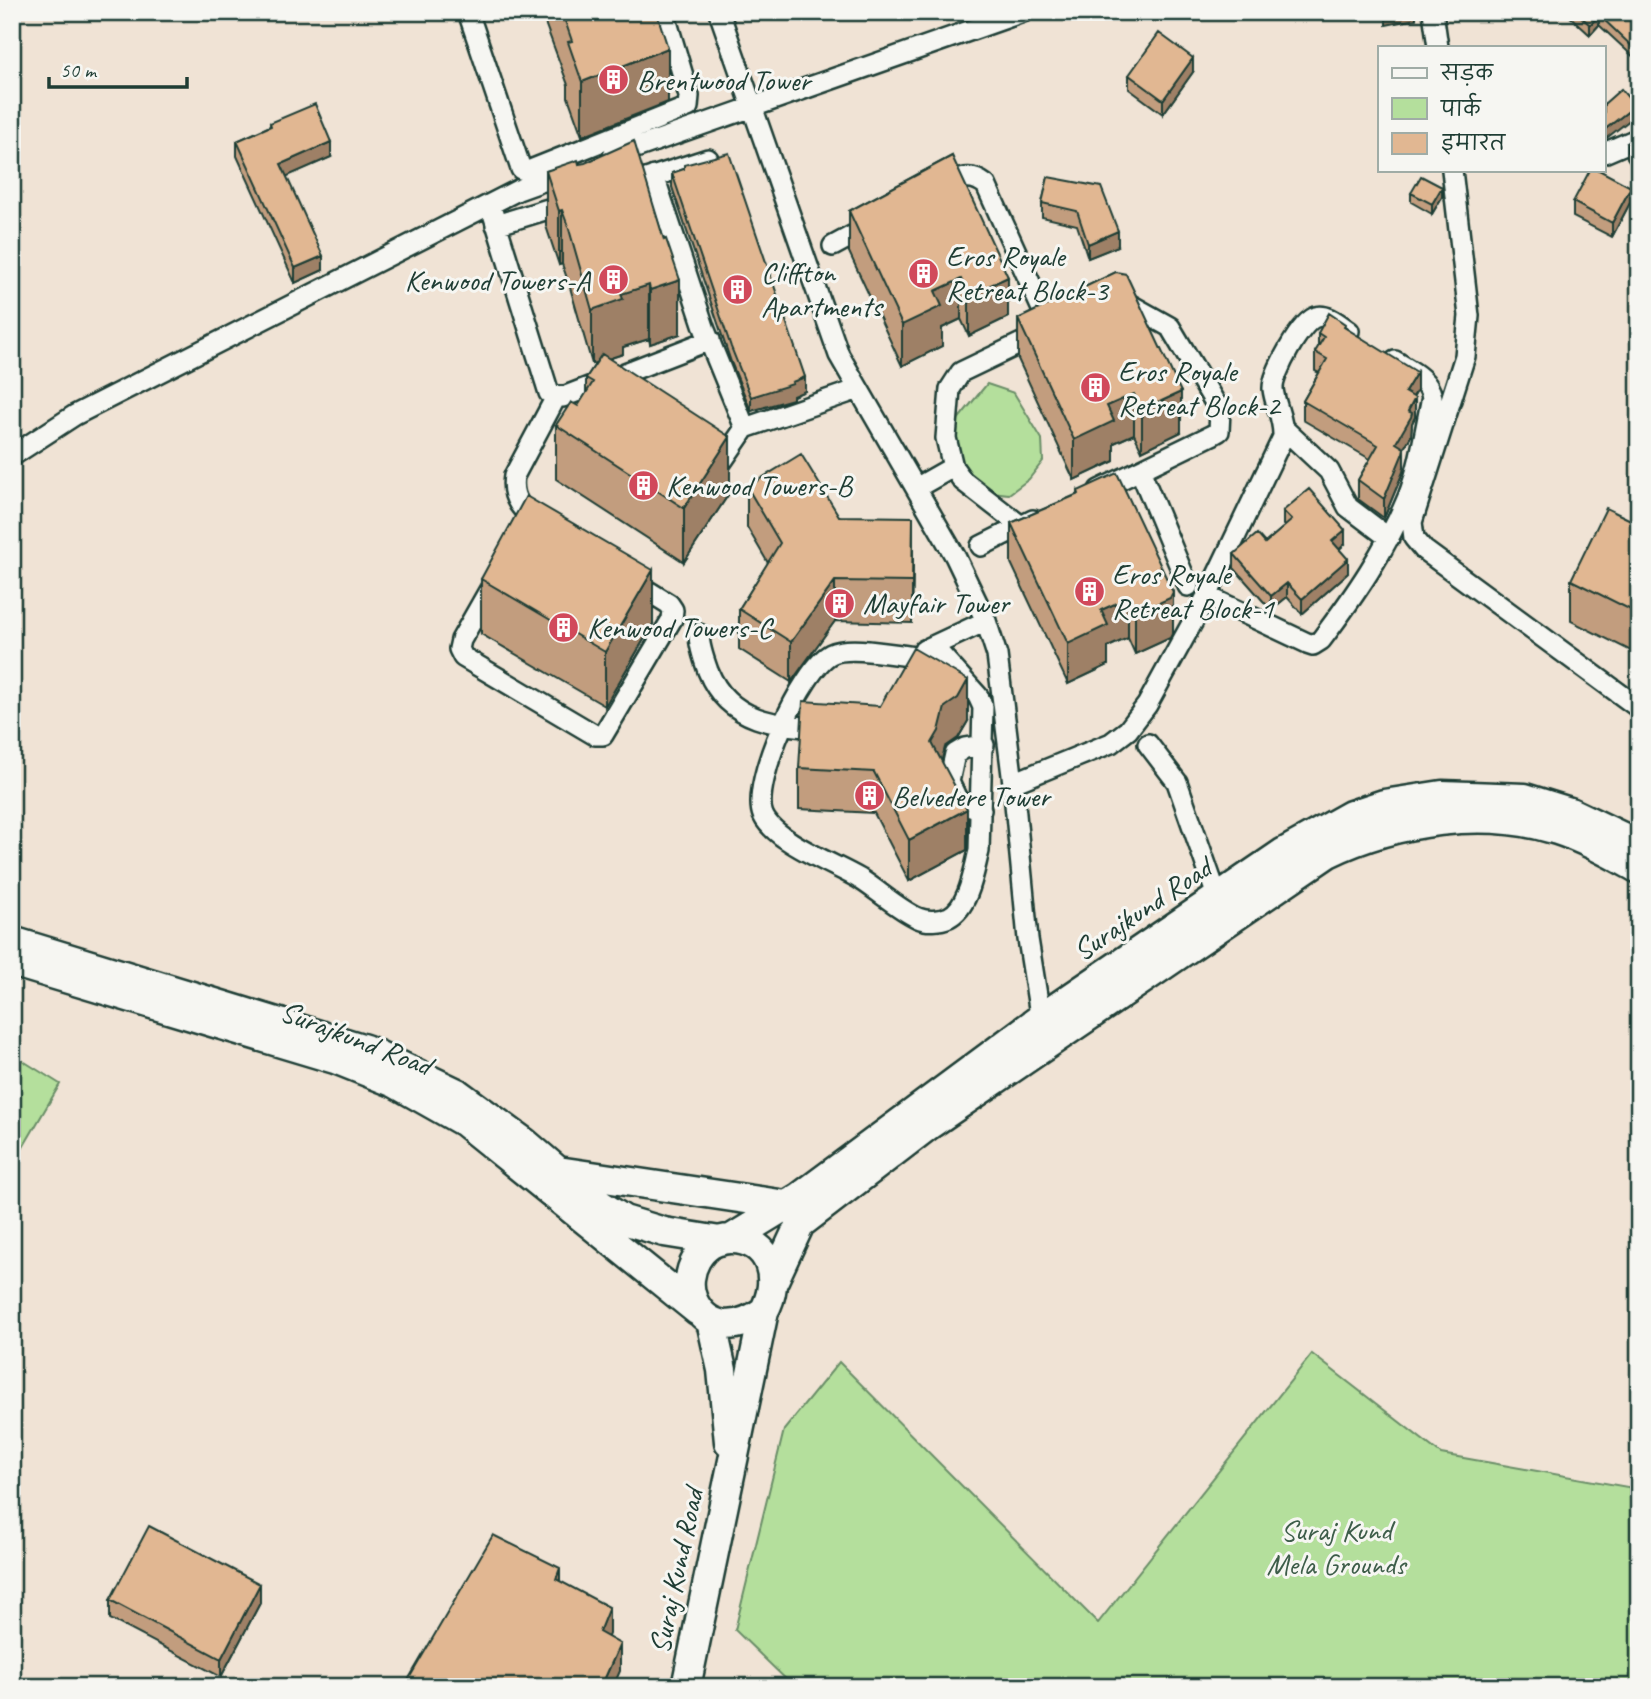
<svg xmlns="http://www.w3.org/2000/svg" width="1651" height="1699" viewBox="0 0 1651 1699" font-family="Caveat,'Playpen Sans Deva',sans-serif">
	<rect width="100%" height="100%" fill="#f0e3d5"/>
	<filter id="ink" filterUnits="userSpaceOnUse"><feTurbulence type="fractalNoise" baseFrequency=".0143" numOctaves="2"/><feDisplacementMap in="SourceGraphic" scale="14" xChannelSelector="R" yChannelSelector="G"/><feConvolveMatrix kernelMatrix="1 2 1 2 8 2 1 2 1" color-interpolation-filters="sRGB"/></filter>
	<g filter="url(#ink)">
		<!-- green -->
		<path fill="#b4df9c" stroke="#6a8e68" stroke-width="2" d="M987,384l27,9 28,46 1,22 -14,18 -20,15c-36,-3 -39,-12 -58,-41l5,-31z
			M12,1054l48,30 -48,82z
			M1312,1354l129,100 198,35v198h-845l-59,-57 49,-200 55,-68 259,261z"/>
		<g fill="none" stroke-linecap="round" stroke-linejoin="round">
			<defs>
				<path id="street" d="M468,12l53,157 7,2 160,-64 1,-11 -25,-84
					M719,12l120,343 116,201 31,65 11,34 16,128 15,156 14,88
					M1433,12l5,35
					M1604,153l35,-15
					M613,156l410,-144
					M1452,170l17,146 -4,40 -53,166 2,16 10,12 215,158
					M654,176l51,154 40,98
					M643,180l65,-21
					M939,190c19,-10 29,-19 47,-5l65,144
					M490,204l59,189 14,4 147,-57
					M496,225l75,-23
					M833,246l39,-21
					M1283,428l46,43 19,36 41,31
					M12,456l63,-41 443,-225 50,-18
					M714,461l5,5 26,-38 111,-38
					M1140,470l48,116
					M916,488l37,-21
					M1099,490l113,-55 7,-4 1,-20 -50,-84 -50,-28
					M541,524c-18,-12 -31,-25 -27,-48l42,-79
					M1021,526l-58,-45 -10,-14 -7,-29 4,-49 11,-17 81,-39
					M981,546l52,-26
					M494,582l-33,58 -2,9 4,8 132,78h8l69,-116 1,-9 -4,-6 -37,-23
					M1207,596l100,47 6,2 8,-5c34,-45 65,-90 87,-143 12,-31 17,-67 24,-100 -4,-19 -21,-26 -37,-36
					M699,634c0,12 5,26 9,37 21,52 70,55 119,57
					M924,650l62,-29
					M916,657c-21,-2 -67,-12 -85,-3 -29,15 -81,130 -68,161 12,27 72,49 97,64 19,12 38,30 58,39 9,4 22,3 31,-1 20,-10 25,-47 30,-66l4,-144 -5,-11 -45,-50
					M1148,744l29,38 41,117
					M1013,783l98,-40 17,-13 19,-25 60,-109 76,-159c1,-18 -8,-31 -10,-48 -1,-14 28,-68 43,-72 11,-4 24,8 33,14
					M981,810l-23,-9 -9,-19 6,-28 10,-6 19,-3"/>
				<path id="secondary" d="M12,941l353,108 92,44 67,49 63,54 37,24 40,12 56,9
					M12,962l323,97 60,24 69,39 234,189
					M558,1171l228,34
					M731,1239l69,-42 241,-179 242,-165 68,-38 33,-11 58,-9 83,3 45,14 69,33
					M774,1280l26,-56 129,-99 399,-272c67,-32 156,-46 229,-23 28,9 56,25 82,39
					M711,1321l11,49 7,72
					M686,1687l78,-376c17,-30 8,-71 -32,-72 -32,-1 -50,35 -39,61 15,33 46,29 71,11"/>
			</defs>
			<!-- street casing -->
			<use href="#street" stroke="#1f3d34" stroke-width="24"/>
			<!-- secondary casing -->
			<use href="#secondary" stroke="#1f3d34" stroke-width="33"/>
			<!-- street -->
			<use href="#street" stroke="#f6f6f2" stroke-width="19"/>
			<!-- secondary -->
			<use href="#secondary" stroke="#f6f6f2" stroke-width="28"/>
		</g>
		<!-- wall -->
		<path fill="#c29d7e" stroke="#1f3d34" stroke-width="2" d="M541,12h112l15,90 -86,34 -14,-39v-12z
			M1565,12h74v50l-40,-37 -9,10z
			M1193,72l-30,42 -34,-25v-14z
			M270,123l61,34 -45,19 37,94 -28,13 -58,-127v-15l33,-15z
			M1639,138v37l-12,-17v-15z
			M952,156l56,161 -39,19 -8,-17 -19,9v18l-40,20 -53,-114v-41z
			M579,164l101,170 -30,10 -1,-5 -26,8v7l-15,5 122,133 -46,70 -128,-83v-54l22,-19 8,-12v-16l10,-15 -4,1 -23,-80 -7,-20 -3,1 -13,-39v-55z
			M684,165l121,226 -12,5v3l-42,12 -20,-49 -59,-175v-14l12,-4z
			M1048,177l70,69 -30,12 -11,-33 -35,-8v-14z
			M1411,193l31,4 -10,17 -21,-12z
			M1631,201l-19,36 -39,-20v-15z
			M1116,272l65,160 -39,19 -8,-17 -20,9v18l-40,19 -56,-121v-40z
			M1345,327l72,63 -4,7 2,20 -3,6 -1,13 -7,12v19l-1,5 -19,46 -26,-19v-19l12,-21 -67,-39v-19l16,-28 -4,-2v-19l3,-4v-15z
			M747,487l92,29 74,42 -1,65 -77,-2 -44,61 -52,-33v-40l29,-46 -21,-36z
			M1078,491l95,141 -3,6 -35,16 -7,-16 -20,9v18l-40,19 -57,-121v-40l67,-29z
			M1283,511l62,33 -6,5 9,24 -46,41 -15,-17 -16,13 -37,-42v-14l31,-11 20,-17 -2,-1z
			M1639,524v122l-4,7 -64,-32v-41z
			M481,579l172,45 -48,82 -124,-72z
			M880,706l88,15 -10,17 -13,9 -4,15 26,88 -58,31 -35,-68 -75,-4v-41z
			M110,1600l150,3 -39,74 -111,-58z"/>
		<!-- shaded-wall -->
		<path fill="#9e8066" stroke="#1f3d34" stroke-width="2" d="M1400,12h16v7l-30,6v-10z
			M1599,15v10l-9,10v-10z
			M668,48v54l-86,34v-54z
			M1193,58v14l-30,42v-14z
			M1635,106v10l-31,24v-10z
			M331,142v15l-50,22v-15z
			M1442,187v10l-10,17v-10z
			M1631,187v14l-19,36v-14z
			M562,210v54l-3,1v-54z
			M1118,231v15l-30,12v-14z
			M323,256v14l-28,13v-15z
			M1008,277v40l-39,19v-41z
			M961,279v40l-19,9v18l-40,20v-41l33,-34z
			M680,280v54l-30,10v-54z
			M649,285v54l-26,8v7l-31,10v-54l29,-16z
			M1417,372v18l-12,21v-19z
			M805,377v14l-12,5v3l-42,12v-14z
			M1181,392v40l-39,19v-41z
			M1134,394v40l-20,9v18l-40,19v-40l33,-34z
			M1415,398v19l-3,6 -1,13 -15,26v-19l12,-32z
			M730,437v55l-46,70v-54z
			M1404,448v19l-1,5 -19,46v-19z
			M913,517v41l-1,65v-41z
			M1345,530v14l-13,12v-15z
			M1348,559v14l-46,41v-15z
			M653,570v54l-48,82v-54z
			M835,581v40l-44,61v-40z
			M1287,583v14l-16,13v-14z
			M1173,592v40l-3,6 -35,16v-40z
			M1128,598v40l-20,9v18l-40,19v-40l33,-34z
			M1639,606v40l-4,7v-41z
			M968,680v41l-10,17 -13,9 -6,24 -7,-28 13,-36z
			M967,809v41l-58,31v-41z
			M560,1568v27l-4,-16z
			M260,1584v19l-39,74v-18z
			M609,1607v27l-10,25v-27z
			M620,1644v27l-7,16h-12z"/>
		<!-- building -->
		<path fill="#e1b792" stroke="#1f3d34" stroke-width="2" d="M562,12h91l1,3 3,-1 11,34 -86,34 -14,-40 4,-1z
			M1385,12h15l-14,3z
			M1576,12h63v41l-40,-38 -9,10z
			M1159,33l34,25 -30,42 -34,-25z
			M1621,89l14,17 -31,24v-26z
			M315,104l16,38 -50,22 42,92 -28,12 -58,-127 34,-15 -1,-3z
			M1639,138v22l-12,-17z
			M634,141l30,99 2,-1 14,41 -30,10 -1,-5 -28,9 2,5 -31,11 -23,-81 -7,-19 -3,1 -13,-40 32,-11 1,4 6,-1z
			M729,153l76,224 -13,5 1,2 -42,13 -20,-50 -59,-174 12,-4v-4z
			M952,156l56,121 -39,18 -8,-16 -26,12 7,15 -40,19 -53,-114z
			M1590,170h9l32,17 -19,36 -39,-21z
			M1421,176l21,11 -10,17 -21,-11z
			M1048,177l53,10 17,44 -30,13 -11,-33 -35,-8z
			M1116,272l10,2 55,118 -39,18 -8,-16 -27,12 7,15 -40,19 -56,-121z
			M1329,313l16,11 -1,3 73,45 -12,20 10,6 -7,13 4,2 -1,4 -15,26 8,5 -1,5 -19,46 -26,-19 20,-35 -75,-44 24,-42 -12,-7 9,-15 -6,-4z
			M602,354l128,83 -46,71 -128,-83 15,-23 7,4 15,-24 -7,-4z
			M801,454l38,62 74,1 -1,65 -77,-1 -44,61 -52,-33 41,-66 -33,-56z
			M1117,473l56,119 -3,6 -35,16 -7,-16 -27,12 7,15 -40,19 -57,-121 68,-29 -1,-3z
			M1309,489l36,41 -13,11 16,18 -46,40 -15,-16 -16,13 -37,-42 23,-20 8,9 27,-23 -9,-9z
			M526,496l127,74 -48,82 -124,-73z
			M1606,508l33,16v82l-4,6 -64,-32z
			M913,648l55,32 -10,18 -13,9 -6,24 -7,12 35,66 -58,31 -35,-68 -75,-4 4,-67 77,5z
			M149,1526l111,58 -39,75 -111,-59z
			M493,1535l67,33 -4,11 53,28 -10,25 21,12 -19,43h-197z"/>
	</g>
	<!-- icons -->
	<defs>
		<symbol id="building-disc" viewBox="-11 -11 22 22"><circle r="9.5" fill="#d1495b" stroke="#f6f6f2"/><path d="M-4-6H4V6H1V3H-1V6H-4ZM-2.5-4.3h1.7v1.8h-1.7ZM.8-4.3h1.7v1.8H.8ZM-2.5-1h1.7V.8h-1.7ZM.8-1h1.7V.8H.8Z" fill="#fff"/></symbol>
	</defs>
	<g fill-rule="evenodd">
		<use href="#building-disc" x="596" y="62" width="35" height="35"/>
		<use href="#building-disc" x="906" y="256" width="35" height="35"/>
		<use href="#building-disc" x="596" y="262" width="35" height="35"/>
		<use href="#building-disc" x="720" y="272" width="35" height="35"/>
		<use href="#building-disc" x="1078" y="370" width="35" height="35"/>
		<use href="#building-disc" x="626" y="468" width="35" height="35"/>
		<use href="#building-disc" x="1072" y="574" width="35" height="35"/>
		<use href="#building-disc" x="822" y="586" width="35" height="35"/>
		<use href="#building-disc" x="546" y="610" width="35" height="35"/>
		<use href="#building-disc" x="852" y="778" width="35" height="35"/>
	</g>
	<g text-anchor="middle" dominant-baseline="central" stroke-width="6" stroke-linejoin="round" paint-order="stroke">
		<!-- poi labels -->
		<g font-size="30" fill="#1f3d34" stroke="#f6f6f2" text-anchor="start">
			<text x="637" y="80">Brentwood Tower</text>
			<text x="946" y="256">Eros Royale<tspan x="946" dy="34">Retreat Block-3</tspan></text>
			<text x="761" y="272">Cliffton<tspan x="761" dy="34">Apartments</tspan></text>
			<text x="590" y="280" text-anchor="end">Kenwood Towers-A</text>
			<text x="1118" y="371">Eros Royale<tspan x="1118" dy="34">Retreat Block-2</tspan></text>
			<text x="666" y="485">Kenwood Towers-B</text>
			<text x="1112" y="574">Eros Royale<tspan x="1112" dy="34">Retreat Block-1</tspan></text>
			<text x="863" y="603">Mayfair Tower</text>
			<text x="587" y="627">Kenwood Towers-C</text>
			<text x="892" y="796">Belvedere Tower</text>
		</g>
		<!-- street labels -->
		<g font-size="30" fill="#1f3d34" stroke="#f6f6f2">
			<text transform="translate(1142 909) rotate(-34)">Surajkund Road</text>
			<text transform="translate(356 1038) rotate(21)">Surajkund Road</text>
			<text transform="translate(676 1571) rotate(-78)">Suraj Kund Road</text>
		</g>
		<!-- park labels -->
		<g font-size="30" fill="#3d5d49" stroke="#f6f6f2">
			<text x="1336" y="1530">Suraj Kund<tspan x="1336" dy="34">Mela Grounds</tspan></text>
		</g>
	</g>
	<!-- margin -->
	<rect width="1651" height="1699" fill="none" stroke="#f6f6f2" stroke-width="42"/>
	<rect x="21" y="21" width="1609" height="1657" fill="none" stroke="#1f3d34" stroke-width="2.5" filter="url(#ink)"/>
	<!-- legend -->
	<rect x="1378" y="46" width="228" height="126" fill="#f6f6f2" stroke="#a0aca6" stroke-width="2"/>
	<rect x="1392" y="68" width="35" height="10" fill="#f6f6f2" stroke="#a0aca6" stroke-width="2"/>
	<text x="1441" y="80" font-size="21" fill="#1f3d34">सड़क</text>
	<rect x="1392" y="98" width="35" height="21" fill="#b4df9c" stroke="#a0aca6" stroke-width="2"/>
	<text x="1441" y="116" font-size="21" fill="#1f3d34">पार्क</text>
	<rect x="1392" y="133" width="35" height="21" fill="#e1b792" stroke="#a0aca6" stroke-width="2"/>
	<text x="1441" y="150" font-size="21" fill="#1f3d34">इमारत</text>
	<!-- scale -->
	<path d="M49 77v10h138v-10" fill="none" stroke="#1f3d34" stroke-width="3.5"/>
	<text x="60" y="77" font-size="21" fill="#1f3d34" stroke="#f6f6f2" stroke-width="5" paint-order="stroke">50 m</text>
</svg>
